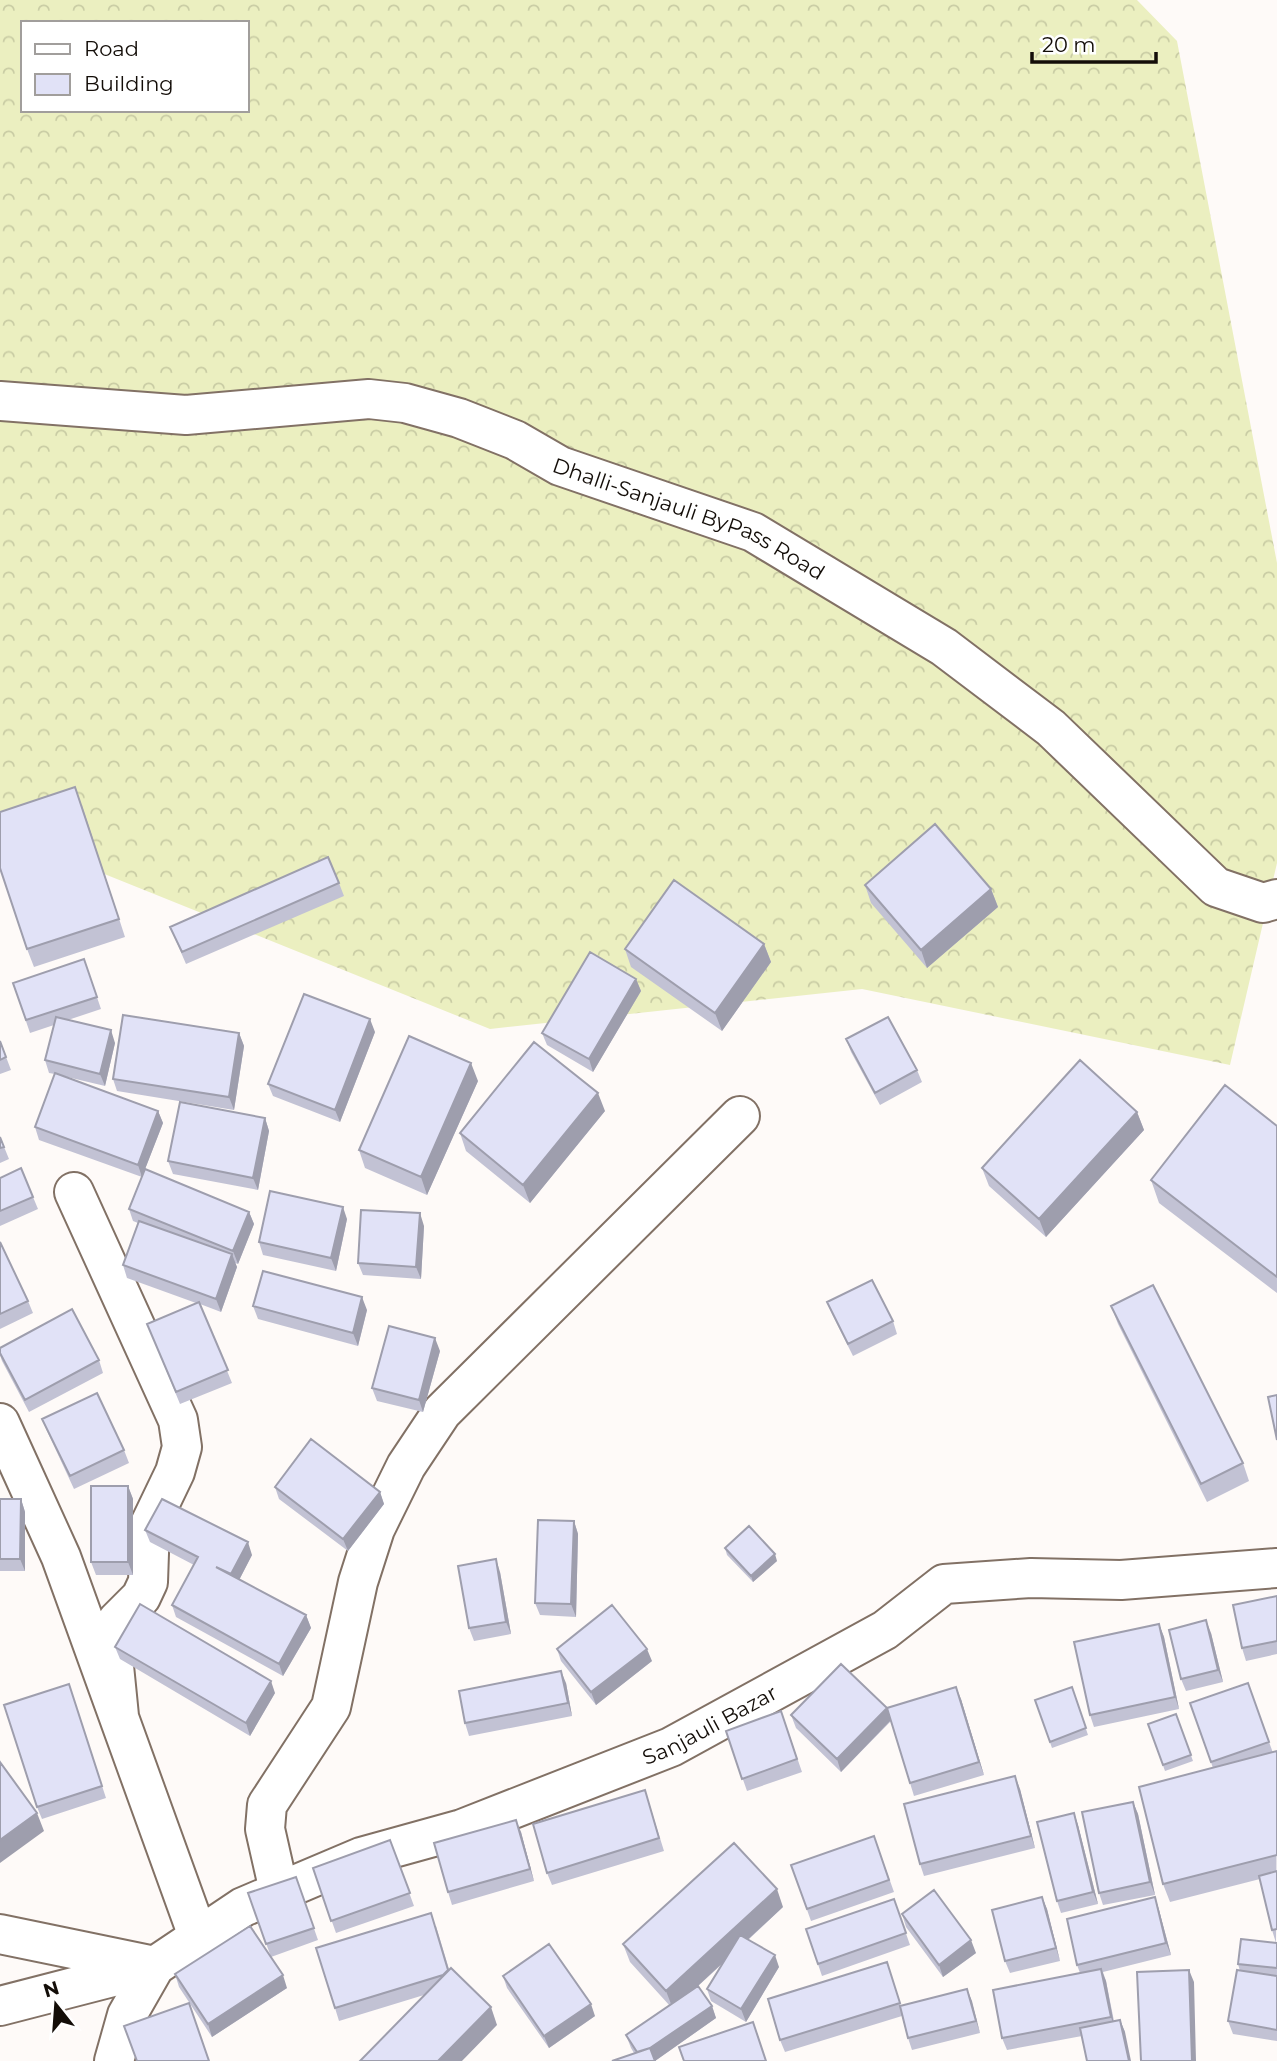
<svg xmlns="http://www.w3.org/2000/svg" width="1277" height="2061" viewBox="0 0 1277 2061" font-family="Montserrat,sans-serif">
	<defs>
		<pattern id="forest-crowns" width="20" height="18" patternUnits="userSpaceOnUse" patternTransform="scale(1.75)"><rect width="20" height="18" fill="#ebefc0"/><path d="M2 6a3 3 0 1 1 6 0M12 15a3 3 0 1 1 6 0" fill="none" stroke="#c9cca4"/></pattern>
	</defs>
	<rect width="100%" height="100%" fill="#fefaf8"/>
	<!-- forest -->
	<path fill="url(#forest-crowns)" fill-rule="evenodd" d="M0,0h1137l40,41 100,522v300l-47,202 -368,-76 -372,40 -490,-197zM23,23h224v87h-224z"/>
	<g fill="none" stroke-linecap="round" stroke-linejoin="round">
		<defs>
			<path id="minor" d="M74,1192l104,228 4,27 -7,25 -25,52 -2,58 -7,15 -24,24 -6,15 8,80
				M0,1423l61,134 137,379
				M279,1891l-14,-62 2,-24 64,-98 27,-125 17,-53 31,-63 36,-54 298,-296
				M0,2006l155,-40"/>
			<g id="major">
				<path id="s1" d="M0,401l186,14 183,-16 36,4 54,15 56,22 45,26 193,66 191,115 107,81 165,159 47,16 14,-4"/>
				<path d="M0,1934l155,32"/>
				<path id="s2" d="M114,2061l13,-46 28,-49 88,-59 118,-50 101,-28 209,-82 214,-117 59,-46 87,-6 90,2 156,-12"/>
			</g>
		</defs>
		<!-- minor casing -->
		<use href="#minor" stroke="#827165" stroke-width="42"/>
		<!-- major casing -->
		<use href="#major" stroke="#827165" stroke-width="42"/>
		<!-- minor -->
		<use href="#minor" stroke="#fff" stroke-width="38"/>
		<!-- major -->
		<use href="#major" stroke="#fff" stroke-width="38"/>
	</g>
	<!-- wall -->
	<path fill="#c2c2d4" d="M82,805l43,132 -91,30 -7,-18z
		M339,883l5,13 -158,68 -16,-37z
		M865,885l126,4 7,18 -71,61 -56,-65z
		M764,944l7,18 -49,69 -91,-64 -6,-18z
		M84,959l17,50 -33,11 47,23 -10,43 -42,-10 95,35 5,12 -18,46 104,43 5,12 -16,40 -3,-1 2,4 -16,45 -21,-8 32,79 -52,21 -33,-80 49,-21 -69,-25 -4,-13 15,-42 -5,-2 -4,-12 13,-32 -103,-37 -4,-13 20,-53 -6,-1 -4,-13 9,-35 -24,8 -17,-50z
		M636,979l5,12 -48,81 -46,-27 -5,-12z
		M375,1032l-35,90 -67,-26 -5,-12z
		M239,1033l5,13 -10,64 -117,-19 -4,-12z
		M846,1039l71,31 5,12 -42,23 -29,-53z
		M0,1041l11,29 -11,4z
		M478,1081l-51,114 -62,-27 -6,-18z
		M605,1111l-75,92 -64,-52 -6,-18z
		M1137,1112l7,18 -98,107 -57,-51 -7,-18z
		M265,1118l4,13 -11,59 -85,-16 -5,-13z
		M1277,1126v167l-118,-90 -8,-23z
		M0,1137l9,22 -9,4z
		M0,1178l33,19 5,12 -38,17z
		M347,1219l-11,52 -73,-16 -4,-13z
		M424,1226l-3,53 -58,-4 -5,-12z
		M0,1242l28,59 5,12 -33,16z
		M827,1302l66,19 4,13 -44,22 -21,-42z
		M253,1306l114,4 -9,36 -100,-27z
		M1111,1306l132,157 6,18 -42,21 -89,-178z
		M0,1348l99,12 4,13 -74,39 -27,-51 -2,-6z
		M440,1351l-17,61 -46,-11 -5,-13z
		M42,1419l82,31 5,13 -55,26 -27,-58z
		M128,1486l5,13v76h-37l-5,-13z
		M275,1487l105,5 4,12 -36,47 -69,-52z
		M0,1499h21l4,13v59h-25z
		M574,1521l4,13 -2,83 -36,-2 -5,-12z
		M145,1530l107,25 -13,25 67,35 5,13 -28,48 -107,-59 -4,-12 22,-40 -44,-23z
		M725,1548l52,13 -24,21 -26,-27z
		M500,1572l11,62 -37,7 -5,-13z
		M1277,1596v58l-31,7 -4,-13z
		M1159,1624l5,13 15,72 -85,18 -4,-12z
		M1211,1633l12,49 -37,9 -5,-12z
		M115,1647l160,46 -25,43 -130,-77z
		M557,1649l95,12 -56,44 -35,-44z
		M566,1683l6,33 -103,20 -4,-13z
		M1248,1683l25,70 4,-1 -1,191 -4,-13 -12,-51 -90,23 -7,-18 50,-116 -23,-65z
		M1072,1687l16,48 -36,13 -17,-48z
		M73,1697l33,101 -64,21 -5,-12z
		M961,1699l23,76 -70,21 -23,-75 -50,51 -45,-44 -5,-13 96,-7z
		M781,1711l21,61 -55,19 -21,-60z
		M1176,1714l17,47 -28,10 -17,-47z
		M1020,1789l15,59 -111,28 -4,-12z
		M645,1790l19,61 -112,34 -5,-12z
		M1133,1802l5,12 17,81 -52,10 -4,-12z
		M1074,1813l4,12 20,79 -37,9 -4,-12z
		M521,1832l13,49 -82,24 -4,-13z
		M874,1836l20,56 -83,29 -20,-56z
		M390,1840l24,66 -78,27 -23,-65z
		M296,1877l22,63 -47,17 -23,-64z
		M1042,1897l5,12 13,52 -50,12 -5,-12z
		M1155,1897l4,13 12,45 -68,17 3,9 8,40 6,-1 5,12 -43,4 -75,14 -5,-12 78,-65 -3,-8z
		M894,1899l16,46 -88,31 -16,-47z
		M783,1907l-35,33 31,27 -33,55 -35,-21 -4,-12 15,-25 -25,23 15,19 4,12 -61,43 -21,-8 -3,-5 -5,-13 44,-29 -40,-44 -7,-18z
		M902,1914l74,39 -33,24 -37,-50z
		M436,1926l13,43 48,56 -73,-30 -85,26 -4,-13z
		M1277,1943v98l-44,-7 -5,-13 12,-50 -2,-7z
		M175,1974l112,14 -75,49 -33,-50z
		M891,1974l10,32 66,-17 13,44 -68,17 -4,-12 -6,-22 -117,36 -5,-12z
		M503,1976l92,40 -46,32 -42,-60z"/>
	<!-- shaded-wall -->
	<path fill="#9e9ead" d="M991,889l7,18 -71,61 -6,-18z
		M764,944l7,18 -49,69 -7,-18z
		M636,979l5,12 -48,81 -4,-13z
		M370,1019l5,13 -35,90 -5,-12z
		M111,1030l4,13 -10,43 -5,-12z
		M239,1033l5,13 -10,64 -5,-13z
		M471,1063l7,18 -51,114 -6,-18z
		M598,1093l7,18 -75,92 -7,-18z
		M158,1111l5,12 -21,54 -4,-12z
		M1137,1112l7,18 -98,107 -7,-18z
		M265,1118l4,13 -11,59 -5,-12z
		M343,1207l4,12 -11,52 -5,-13z
		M249,1212l5,12 -16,40 -5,-13z
		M420,1213l4,13 -3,53 -5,-12z
		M232,1254l5,13 -16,45 -5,-13z
		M362,1297l5,13 -9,36 -5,-13z
		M435,1338l5,13 -17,61 -4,-12z
		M128,1486l5,13v76l-5,-13z
		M380,1492l4,12 -36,47 -5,-12z
		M21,1499l4,13v59l-5,-12z
		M574,1521l4,13 -2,83 -5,-13z
		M248,1542l4,13 -16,31 -5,-12z
		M775,1554l2,7 -24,21 -2,-6z
		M496,1559l4,13 11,62 -5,-12z
		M306,1615l5,13 -28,48 -4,-12z
		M1206,1620l5,13 12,49 -5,-12z
		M1159,1624l5,13 15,72 -4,-12z
		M647,1649l5,12 -56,44 -5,-13z
		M561,1671l5,12 6,33 -4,-13z
		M271,1681l4,12 -25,43 -4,-13z
		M956,1687l5,12 23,76 -5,-13z
		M887,1708l4,12 -50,52 -4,-13z
		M1015,1776l5,13 15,59 -4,-12z
		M1133,1802l5,12 17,81 -5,-13z
		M37,1813l7,18 -44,32v-23z
		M1074,1813l4,12 20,79 -5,-12z
		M516,1820l5,12 13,49 -4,-12z
		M777,1889l6,18 -110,102 -7,-18z
		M1042,1897l5,12 13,52 -4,-13z
		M1155,1897l4,13 12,45 -5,-12z
		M971,1940l5,13 -33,24 -4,-12z
		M775,1955l4,12 -33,55 -5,-13z
		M1101,1969l5,12 9,49 -4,-13z
		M1189,1970l5,12 2,79h-4z
		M283,1975l4,13 -75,49 -4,-13z
		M967,1989l5,12 8,32 -4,-12z
		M591,2004l4,12 -46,32 -5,-12z
		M712,2006l4,12 -61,43 -15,-6z
		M491,2007l6,18 -35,36h-24z
		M1120,2020l5,12 6,29h-2z"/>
	<!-- building -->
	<path fill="#e1e2f7" stroke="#9e9ead" stroke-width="2" d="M75,787l44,132 -92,30 -27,-81v-56z
		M935,824l56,65 -70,61 -56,-65z
		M328,857l11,26 -157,69 -12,-25z
		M674,880l90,64 -49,69 -90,-64z
		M590,952l46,27 -47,80 -47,-26z
		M84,959l13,38 -71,23 -13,-37z
		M304,994l66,25 -35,91 -67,-26z
		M123,1015l116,18 -10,64 -116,-18z
		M56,1017l55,13 -11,44 -55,-14z
		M888,1017l29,53 -42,23 -29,-54z
		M409,1036l62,27 -50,114 -62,-27z
		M0,1041l6,16 -6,3z
		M534,1042l64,51 -75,92 -63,-52z
		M1080,1060l57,52 -98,107 -57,-51z
		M55,1073l103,38 -20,54 -103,-38z
		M1225,1085l52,41v151l-126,-97z
		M180,1102l85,16 -12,60 -85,-17z
		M0,1137l4,10 -4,1z
		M21,1168l12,29 -33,14v-33z
		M145,1169l104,43 -16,39 -104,-42z
		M270,1191l73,16 -12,51 -72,-16z
		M361,1210l59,3 -4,54 -58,-4z
		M139,1221l93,33 -16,45 -93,-34z
		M0,1242l28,59 -28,13z
		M263,1271l99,26 -9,36 -100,-27z
		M872,1280l21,41 -45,23 -21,-42z
		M1153,1285l90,178 -42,21 -90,-178z
		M199,1302l29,68 -52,22 -29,-68z
		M72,1309l27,51 -74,40 -25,-47v-5z
		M389,1326l46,12 -16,62 -47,-12z
		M97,1393l27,57 -54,26 -28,-57z
		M1277,1395v45l-9,-43z
		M311,1439l69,53 -37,47 -68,-52z
		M91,1486h37v76h-37z
		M0,1499h21l-1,60h-20z
		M162,1499l86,43 -17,32 -15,-7 90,48 -27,49 -107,-59 26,-48 -53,-27z
		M538,1520l36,1 -3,83 -36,-1z
		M749,1526l26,28 -24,22 -26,-28z
		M496,1559l10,63 -37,6 -11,-62z
		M1277,1596v45l-35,7 -9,-43z
		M140,1604l131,77 -25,42 -131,-76z
		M612,1605l35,44 -56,43 -34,-43z
		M1206,1620l12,50 -37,9 -12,-49z
		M1159,1624l16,73 -85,18 -16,-73z
		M841,1664l46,44 -50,51 -46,-44z
		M561,1671l7,32 -103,20 -6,-32z
		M1248,1683l21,59 -58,20 -21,-59z
		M69,1684l33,102 -65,21 -33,-102z
		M956,1687l23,75 -69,21 -23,-75z
		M1072,1687l14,41 -36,14 -15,-42z
		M781,1711l16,48 -55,20 -16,-48z
		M1176,1714l15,41 -28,10 -15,-41z
		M1277,1751v104l-114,29 -24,-97z
		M0,1762l37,51 -37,27z
		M1015,1776l16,60 -111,28 -16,-60z
		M645,1790l14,48 -112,35 -14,-49z
		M1133,1802l17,80 -51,11 -17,-81z
		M1074,1813l19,79 -36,9 -20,-79z
		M516,1820l14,49 -82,23 -14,-49z
		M874,1836l15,44 -82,29 -16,-44z
		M390,1840l20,53 -79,28 -18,-53z
		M734,1843l43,46 -111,102 -43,-47z
		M1277,1871v58l-5,1 -13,-54z
		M296,1877l18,51 -48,16 -18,-51z
		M934,1890l37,50 -32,25 -37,-51z
		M1042,1897l14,51 -51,13 -13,-51z
		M1155,1897l11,46 -89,22 -10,-46z
		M894,1899l12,34 -88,31 -12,-35z
		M431,1913l17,57 -5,5 -108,33 -19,-60z
		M250,1926l33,49 -75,49 -33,-50z
		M740,1935l35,20 -34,54 -34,-20z
		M1241,1939l36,4v25l-39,-4z
		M549,1944l42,60 -47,32 -41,-60z
		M887,1962l13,41 -120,37 -12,-41z
		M451,1968l40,39 -53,54h-78z
		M1101,1969l10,48 -109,21 -9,-48z
		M1189,1970l3,91h-51l-4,-89z
		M1237,1970l40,6v54l-49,-9z
		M698,1986l14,20 -62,42 -13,4 -11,-17z
		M967,1989l9,32 -68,17 -8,-32z
		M189,2003l20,58h-72l-13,-35z
		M1120,2020l9,41h-42l-7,-33z
		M753,2022l13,39h-82l-5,-14z
		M650,2048l5,13h-43z"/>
	<g text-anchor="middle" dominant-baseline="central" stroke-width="5" stroke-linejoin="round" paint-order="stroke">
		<!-- street labels -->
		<g font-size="21" fill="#130d08" stroke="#fff">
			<text stroke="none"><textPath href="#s1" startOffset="714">Dhalli-Sanjauli ByPass Road</textPath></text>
			<text stroke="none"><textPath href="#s2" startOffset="712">Sanjauli Bazar</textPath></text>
		</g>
	</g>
	<!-- legend -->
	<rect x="21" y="21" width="228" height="91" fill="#ffffff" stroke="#a19e9c" stroke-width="2"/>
	<rect x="35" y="44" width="35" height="10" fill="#ffffff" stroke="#a19e9c" stroke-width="2"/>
	<text x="84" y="56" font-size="21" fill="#130d08">Road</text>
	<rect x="35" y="74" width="35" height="21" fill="#e1e2f7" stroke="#a19e9c" stroke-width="2"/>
	<text x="84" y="91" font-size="21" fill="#130d08">Building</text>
	<!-- north arrow -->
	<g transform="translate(56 2005) rotate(343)" stroke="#ffffff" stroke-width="5" paint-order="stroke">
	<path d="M0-5L12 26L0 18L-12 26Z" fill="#130d08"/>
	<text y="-10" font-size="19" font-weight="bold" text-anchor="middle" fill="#130d08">N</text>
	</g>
	<!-- scale -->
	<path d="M1032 52v10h124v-10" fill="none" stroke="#130d08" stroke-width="3.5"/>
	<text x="1042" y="52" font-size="21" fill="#130d08" stroke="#ffffff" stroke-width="5" paint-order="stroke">20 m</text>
</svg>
